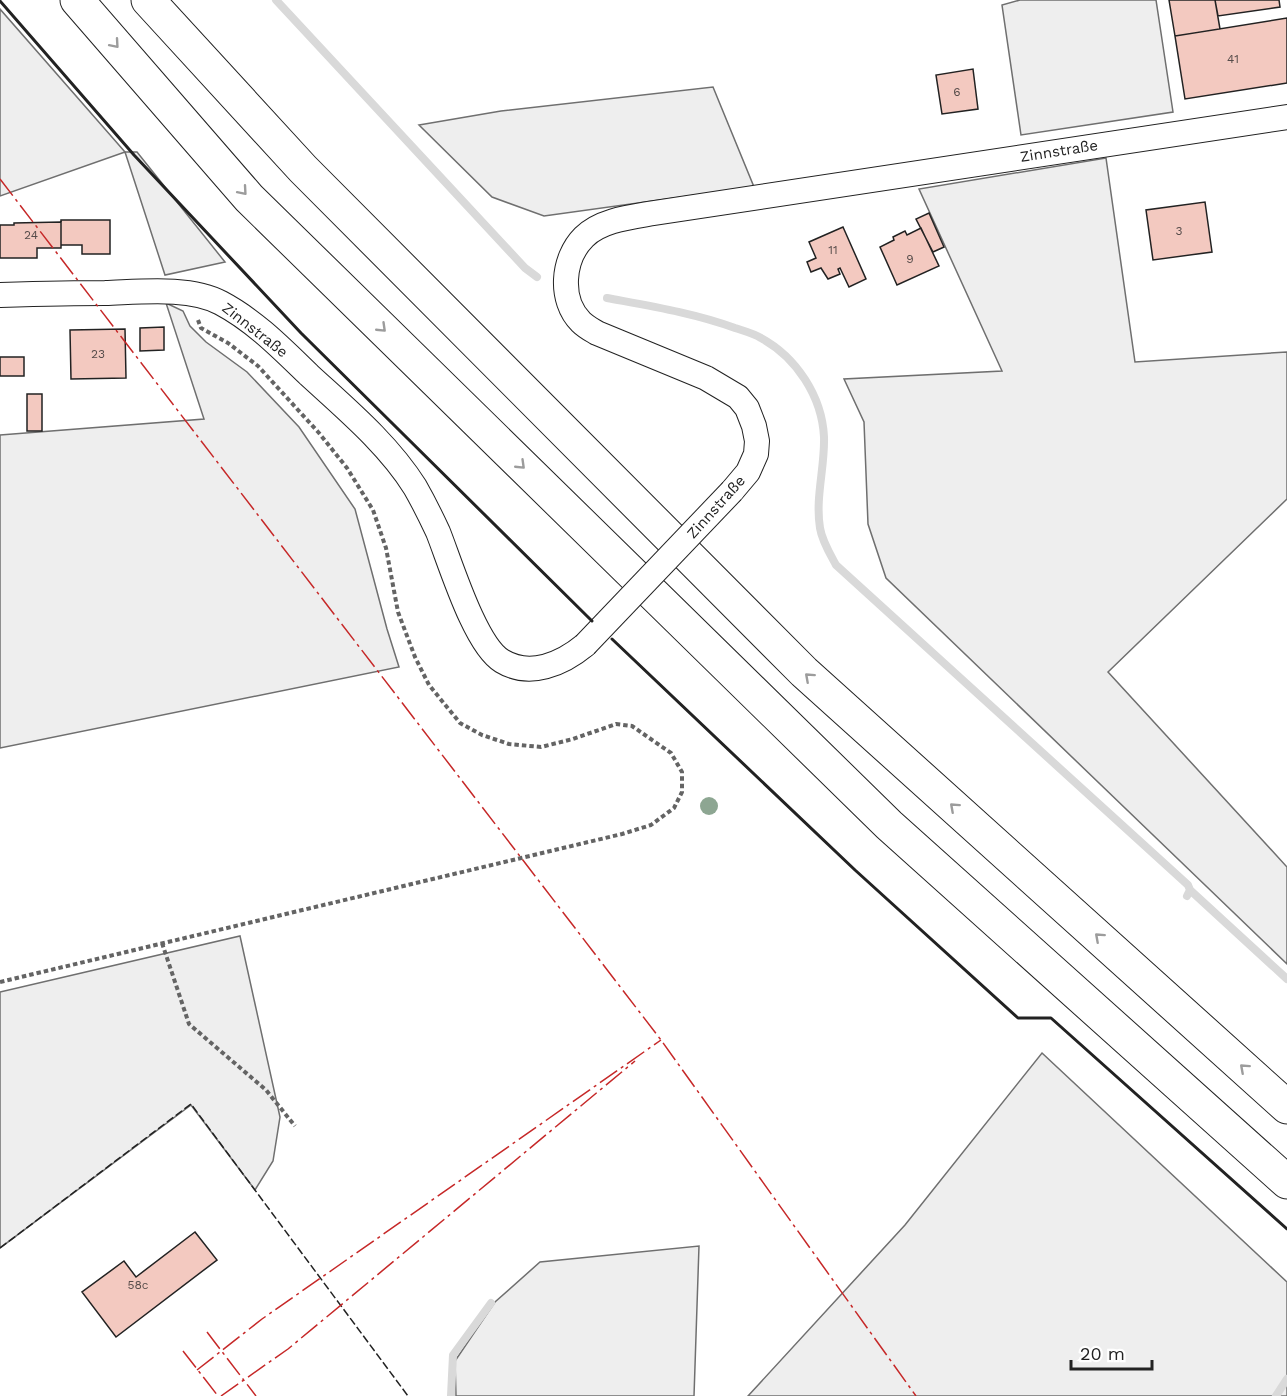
<svg xmlns="http://www.w3.org/2000/svg" width="1287" height="1396" viewBox="0 0 1287 1396" font-family="'Work Sans',sans-serif">
	<rect width="100%" height="100%" fill="#fff"/>
	<!-- green -->
	<path fill="#eee" stroke="#6f6f6f" stroke-width="1.5" d="M1020,0h136l17,112 -152,23 -19,-130z
		M0,9l125,143h12l88,110 -60,13 -40,-123 -125,44z
		M713,87l41,100 -210,29 -52,-19 -73,-72 82,-14z
		M1106,158l29,204 152,-10v147l-179,173 179,195v97l-401,-386 -18,-54 -4,-102 -20,-43 158,-8 -83,-182z
		M166,303l17,8 7,15 16,16 41,30 52,55 56,82 32,120 12,38 -399,81v-313l204,-16z
		M240,936l40,181 -7,44 -18,29 -64,-85 -191,143v-256z
		M1042,1053l245,229v114h-539l157,-171z
		M699,1246l-5,150h-238l-1,-35 40,-59 45,-40z"/>
	<g fill="none" stroke-linecap="round" stroke-linejoin="round">
		<!-- stream -->
		<path stroke="#d9d9d9" stroke-width="8" d="M276,0l249,268 12,9
			M607,298c43,8 87,15 128,30 9,3 18,5 26,10 35,19 61,58 63,99 1,30 -9,61 -4,91 2,13 10,26 16,37l352,320 2,5 -3,6
			M1190,890l97,89
			M451,1396l2,-41 38,-52
			M1276,1396l11,-17"/>
	</g>
	<!-- building -->
	<path fill="#f3c9c0" stroke="#222" stroke-width="1.5" d="M1169,0h46l5,29 -45,7z
		M1215,0h64l1,7 -62,9z
		M1287,18v65l-102,16 -10,-63z
		M973,69l5,40 -36,5 -6,-39z
		M1205,202l7,50 -59,8 -7,-50z
		M929,213l15,34 -11,5 -17,-33z
		M61,220h49v34h-28v-9h-21z
		M61,222v26h-24v10h-37v-33h14v-2z
		M843,227l23,52 -17,8 -9,-19 -2,1 2,5 -12,5 -7,-11 -10,4 -4,-10 9,-4 -7,-16z
		M921,228l18,38 -42,19 -17,-38 14,-7 -1,-3 12,-6 2,4z
		M164,327v23l-24,1v-23z
		M125,329l1,49 -55,1 -1,-49z
		M0,357h24v19h-24z
		M27,394h15v37h-15z
		M195,1232l22,28 -101,77 -34,-45 42,-31 12,16z"/>
	<g fill="none" stroke-linecap="round" stroke-linejoin="round">
		<defs>
			<path id="street" d="M0,295c35,-1 70,-2 105,-2 34,-1 85,-7 116,10 34,18 61,46 88,72 37,34 79,69 106,112 8,14 16,30 23,45 12,30 37,113 64,129 28,17 60,3 83,-16
				M732,491l16,-19 8,-18 1,-13 -3,-15 -7,-18 -9,-11 -32,-19 -109,-45c-5,-3 -11,-6 -16,-11 -22,-22 -19,-63 3,-85 17,-17 47,-20 70,-24l633,-96"/>
			<path id="highway" d="M77,0l172,198 640,627 398,357
				M148,0l155,169 501,503 483,435"/>
		</defs>
		<!-- street casing -->
		<use href="#street" stroke="#222" stroke-width="26"/>
		<!-- highway casing -->
		<use href="#highway" stroke="#222" stroke-width="35"/>
		<!-- path -->
		<path stroke="#646464" stroke-width="4" stroke-dasharray="4.5 3" stroke-linecap="butt" d="M162,943l27,81 77,66 29,36
			M0,982l622,-148 29,-9 23,-17 8,-16v-20l-11,-19 -39,-27 -16,-2 -43,15 -32,8 -32,-3 -27,-9 -22,-12 -31,-38 -14,-28 -17,-45 -12,-64 -13,-38 -26,-42 -28,-35 -61,-67 -30,-23 -27,-15 -3,-8"/>
		<!-- street -->
		<use href="#street" stroke="#fff" stroke-width="24"/>
		<!-- highway -->
		<use href="#highway" stroke="#fff" stroke-width="33"/>
		<defs>
			<path id="street-bridge" d="M585,645l147,-154"/>
		</defs>
		<!-- street-bridge casing -->
		<use href="#street-bridge" stroke="#222" stroke-width="26" stroke-linecap="butt"/>
		<!-- street-bridge -->
		<use href="#street-bridge" stroke="#fff" stroke-width="24"/>
		<!-- fence -->
		<path stroke="#222" stroke-width="1.5" stroke-dasharray="8 3" stroke-linecap="butt" d="M0,1248l191,-144 217,292"/>
		<!-- wall -->
		<path stroke="#222" stroke-width="3" d="M0,1l134,154 167,178 291,288
			M612,639l243,231 163,148h33l236,211"/>
		<!-- power -->
		<path stroke="#c62828" stroke-width="1.5" stroke-dasharray="21 4.5 3 4.5" stroke-linecap="butt" d="M0,179l661,861 255,356
			M207,1332l49,64
			M183,1351l35,45
			M197,1370l65,-51 399,-279
			M221,1396l67,-47 347,-288"/>
	</g>
	<!-- trees -->
	<circle fill="#8da692" cx="709" cy="806" r="9"/>
	<!-- one-way arrows -->
	<defs><path id="oneway-chevron" d="M-2-3.5L2.5 0L-2 3.5" fill="none" stroke-width="1.6" stroke-linecap="round" stroke-linejoin="round" transform="scale(1.5)"/></defs>
	<g stroke="#9c9c9c">
		<use href="#oneway-chevron" transform="translate(115 44) rotate(49)"/>
		<use href="#oneway-chevron" transform="translate(243 191) rotate(49)"/>
		<use href="#oneway-chevron" transform="translate(382 328) rotate(44)"/>
		<use href="#oneway-chevron" transform="translate(521 465) rotate(44)"/>
		<use href="#oneway-chevron" transform="translate(809 677) rotate(-138)"/>
		<use href="#oneway-chevron" transform="translate(954 807) rotate(-138)"/>
		<use href="#oneway-chevron" transform="translate(1099 937) rotate(-138)"/>
		<use href="#oneway-chevron" transform="translate(1244 1068) rotate(-138)"/>
	</g>
	<g text-anchor="middle" dominant-baseline="central" stroke-width="4.5" stroke-linejoin="round" paint-order="stroke">
		<!-- number labels -->
		<g font-size="12" fill="#564c4a">
			<text x="1233" y="59">41</text>
			<text x="957" y="92">6</text>
			<text x="1179" y="231">3</text>
			<text x="31" y="235">24</text>
			<text x="833" y="250">11</text>
			<text x="910" y="259">9</text>
			<text x="98" y="354">23</text>
			<text x="138" y="1285">58c</text>
		</g>
		<!-- street labels -->
		<g font-size="15" fill="#222" stroke="#fff">
			<text transform="translate(1059 151) rotate(-9)">Zinnstraße</text>
			<text transform="translate(255 330) rotate(38)">Zinnstraße</text>
			<text transform="translate(716 507) rotate(-48)">Zinnstraße</text>
		</g>
	</g>
	<!-- scale -->
	<path d="M1071 1360v9h81v-9" fill="none" stroke="#222222" stroke-width="3"/>
	<text x="1080" y="1360" font-size="18" fill="#222222" stroke="#ffffff" stroke-width="4.5" paint-order="stroke">20 m</text>
</svg>
